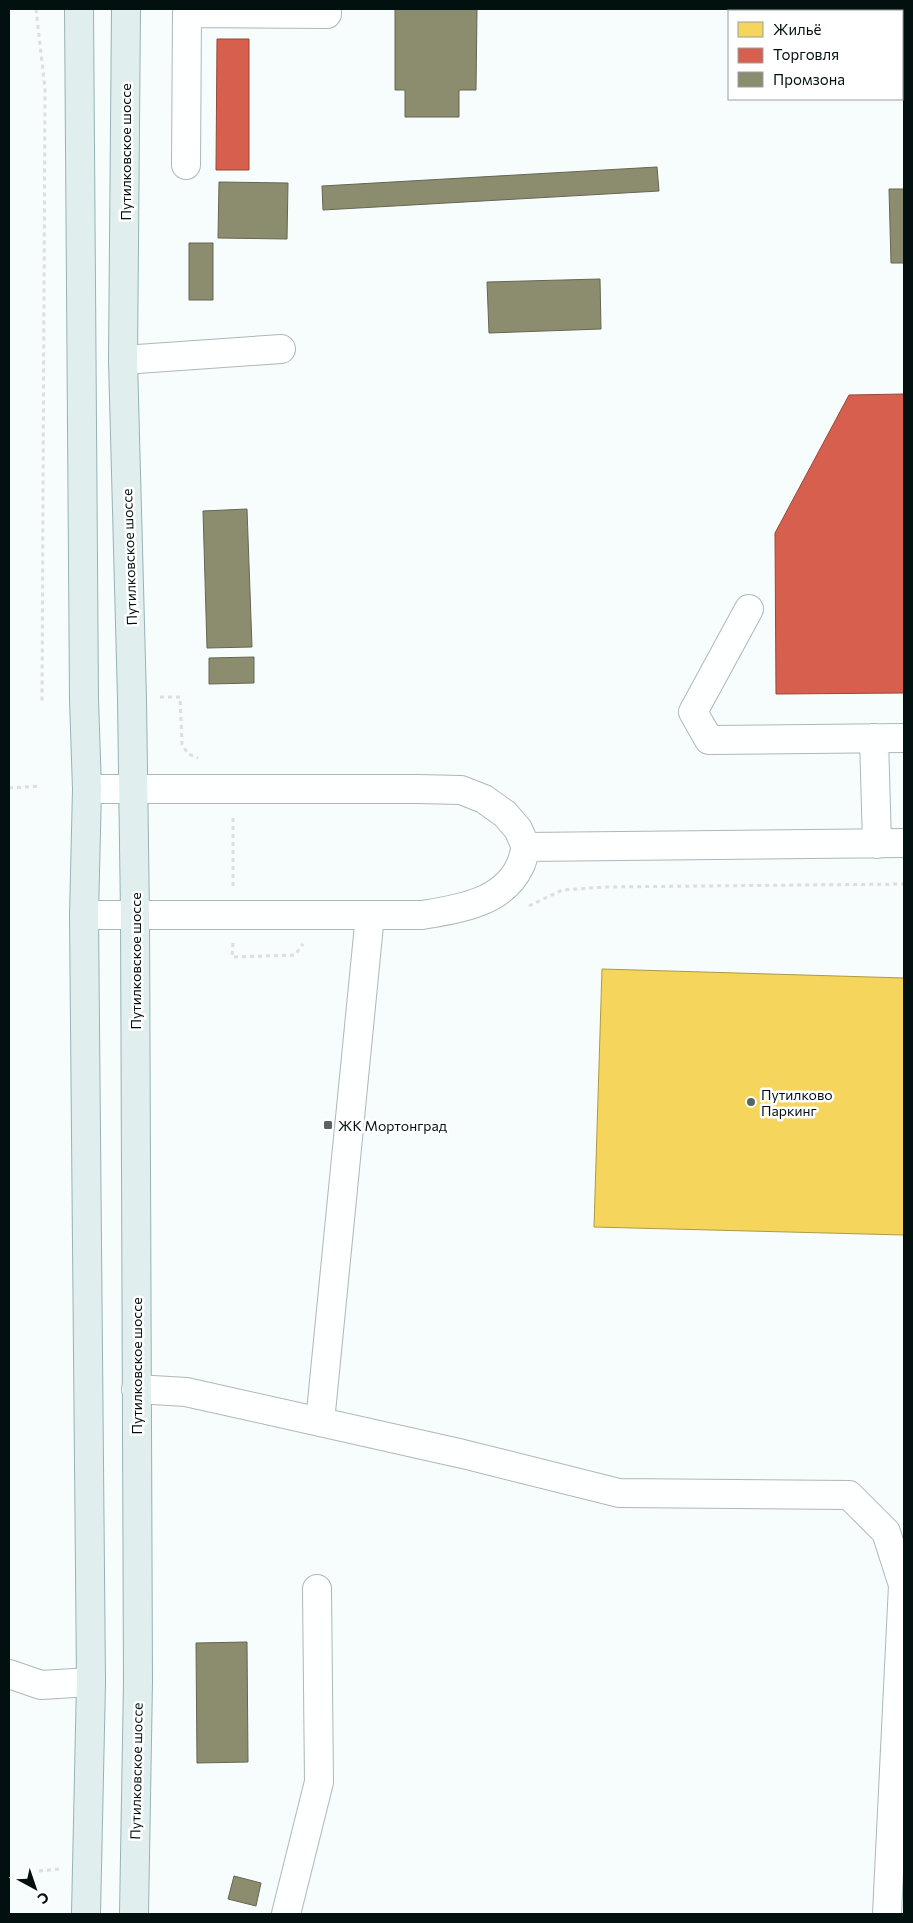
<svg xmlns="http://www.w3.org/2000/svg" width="913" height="1923" viewBox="0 0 913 1923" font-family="Commissioner,sans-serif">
	<rect width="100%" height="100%" fill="#f7fcfc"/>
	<!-- homes -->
	<path fill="#f6d55c" stroke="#ad9a45" d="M602,969l302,9v257l-310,-8z"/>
	<!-- shops -->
	<path fill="#d6604d" stroke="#96483b" d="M217,39h32v131h-33z
		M904,394v299l-128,1 -1,-161 74,-138z"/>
	<!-- industry -->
	<path fill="#8c8c6e" stroke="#636752" d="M395,9h82l-1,81h-17v27h-54v-27h-10z
		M657,167l2,24 -336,19 -1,-24z
		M219,182l69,1 -1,56 -69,-1z
		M889,189h15v74h-13z
		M189,243h24v57h-24z
		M600,279l1,50 -112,4 -2,-51z
		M247,509l5,138 -45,1 -4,-137z
		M254,657v26l-45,1v-26z
		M247,1642l1,120 -51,1 -1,-120z
		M234,1876l27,7 -5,23 -28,-7z"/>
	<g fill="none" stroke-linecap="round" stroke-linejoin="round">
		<defs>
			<path id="minor" d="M186,165l1,-152 140,1v-5
				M123,360l158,-11
				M749,609l-56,103 16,28 195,-2
				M874,738l3,106
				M526,847l378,-4
				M84,915h338c36,-6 81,-12 98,-49 3,-6 4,-13 6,-19l-8,-18 -13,-15 -21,-15 -23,-9 -43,-1h-331
				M136,1389l50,3 277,62 156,39 230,2 37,37 17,53 -16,329
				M320,1422l50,-507
				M9,1674l32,11 50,-3
				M286,1914l33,-132 -2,-193"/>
			<path id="major" d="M79,9l5,691 3,89 -3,126 7,767 -5,232
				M126,9l-3,351 9,339 3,216 3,767 -4,232"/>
		</defs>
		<!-- minor casing -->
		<use href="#minor" stroke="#adb8b7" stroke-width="30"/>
		<!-- major casing -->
		<use href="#major" stroke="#98b3b3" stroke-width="30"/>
		<!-- path -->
		<path stroke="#dddede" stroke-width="3" stroke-dasharray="4 4" stroke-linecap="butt" d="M36,9l9,80 -3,613
			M160,697h20l2,47 6,10 10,4
			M9,788l32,-2
			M233,818v69
			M529,906l33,-16 43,-3 299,-3
			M233,943l-1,14 63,-2 8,-11
			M39,1871l20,-2"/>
		<!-- minor -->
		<use href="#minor" stroke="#feffff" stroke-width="28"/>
		<!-- major -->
		<use href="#major" stroke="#e1eeee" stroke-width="28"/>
	</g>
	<!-- markers -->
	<g fill="#586363" stroke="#fff" stroke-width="2">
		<circle cx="751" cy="1102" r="5"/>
		<rect x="323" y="1120" width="10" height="10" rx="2.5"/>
	</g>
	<g text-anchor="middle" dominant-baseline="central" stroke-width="5" stroke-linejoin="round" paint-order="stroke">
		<!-- street labels -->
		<g font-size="14" fill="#021010" stroke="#fff">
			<text transform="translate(125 152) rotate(-90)">Путилковское шоссе</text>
			<text transform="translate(129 557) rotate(-92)">Путилковское шоссе</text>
			<text transform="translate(135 961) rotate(-90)">Путилковское шоссе</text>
			<text transform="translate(136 1366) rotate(-90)">Путилковское шоссе</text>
			<text transform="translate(136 1771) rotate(-89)">Путилковское шоссе</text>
		</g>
		<!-- poi labels -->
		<g font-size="14" fill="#021010" stroke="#fff" text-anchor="start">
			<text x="761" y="1094">Путилково<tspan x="761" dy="16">Паркинг</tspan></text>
			<text x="338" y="1125">ЖК Мортонград</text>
		</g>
	</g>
	<!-- border -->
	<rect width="913" height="1923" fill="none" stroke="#021010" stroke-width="20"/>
	<!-- legend -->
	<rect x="728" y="10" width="175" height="90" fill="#ffffff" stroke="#9a9f9f"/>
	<rect x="738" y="22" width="25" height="15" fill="#f6d55c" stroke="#9a9f9f"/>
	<text x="773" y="35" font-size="15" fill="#021010">Жильё</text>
	<rect x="738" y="48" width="25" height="15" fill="#d6604d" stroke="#9a9f9f"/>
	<text x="773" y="60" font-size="15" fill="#021010">Торговля</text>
	<rect x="738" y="72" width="25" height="15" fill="#8c8c6e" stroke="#9a9f9f"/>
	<text x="773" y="85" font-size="15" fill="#021010">Промзона</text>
	<!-- north arrow -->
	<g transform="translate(35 1888) rotate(140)" stroke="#ffffff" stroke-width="4" paint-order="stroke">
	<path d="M0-4L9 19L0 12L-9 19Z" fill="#021010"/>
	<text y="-8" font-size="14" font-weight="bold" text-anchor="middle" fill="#021010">С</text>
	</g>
</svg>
